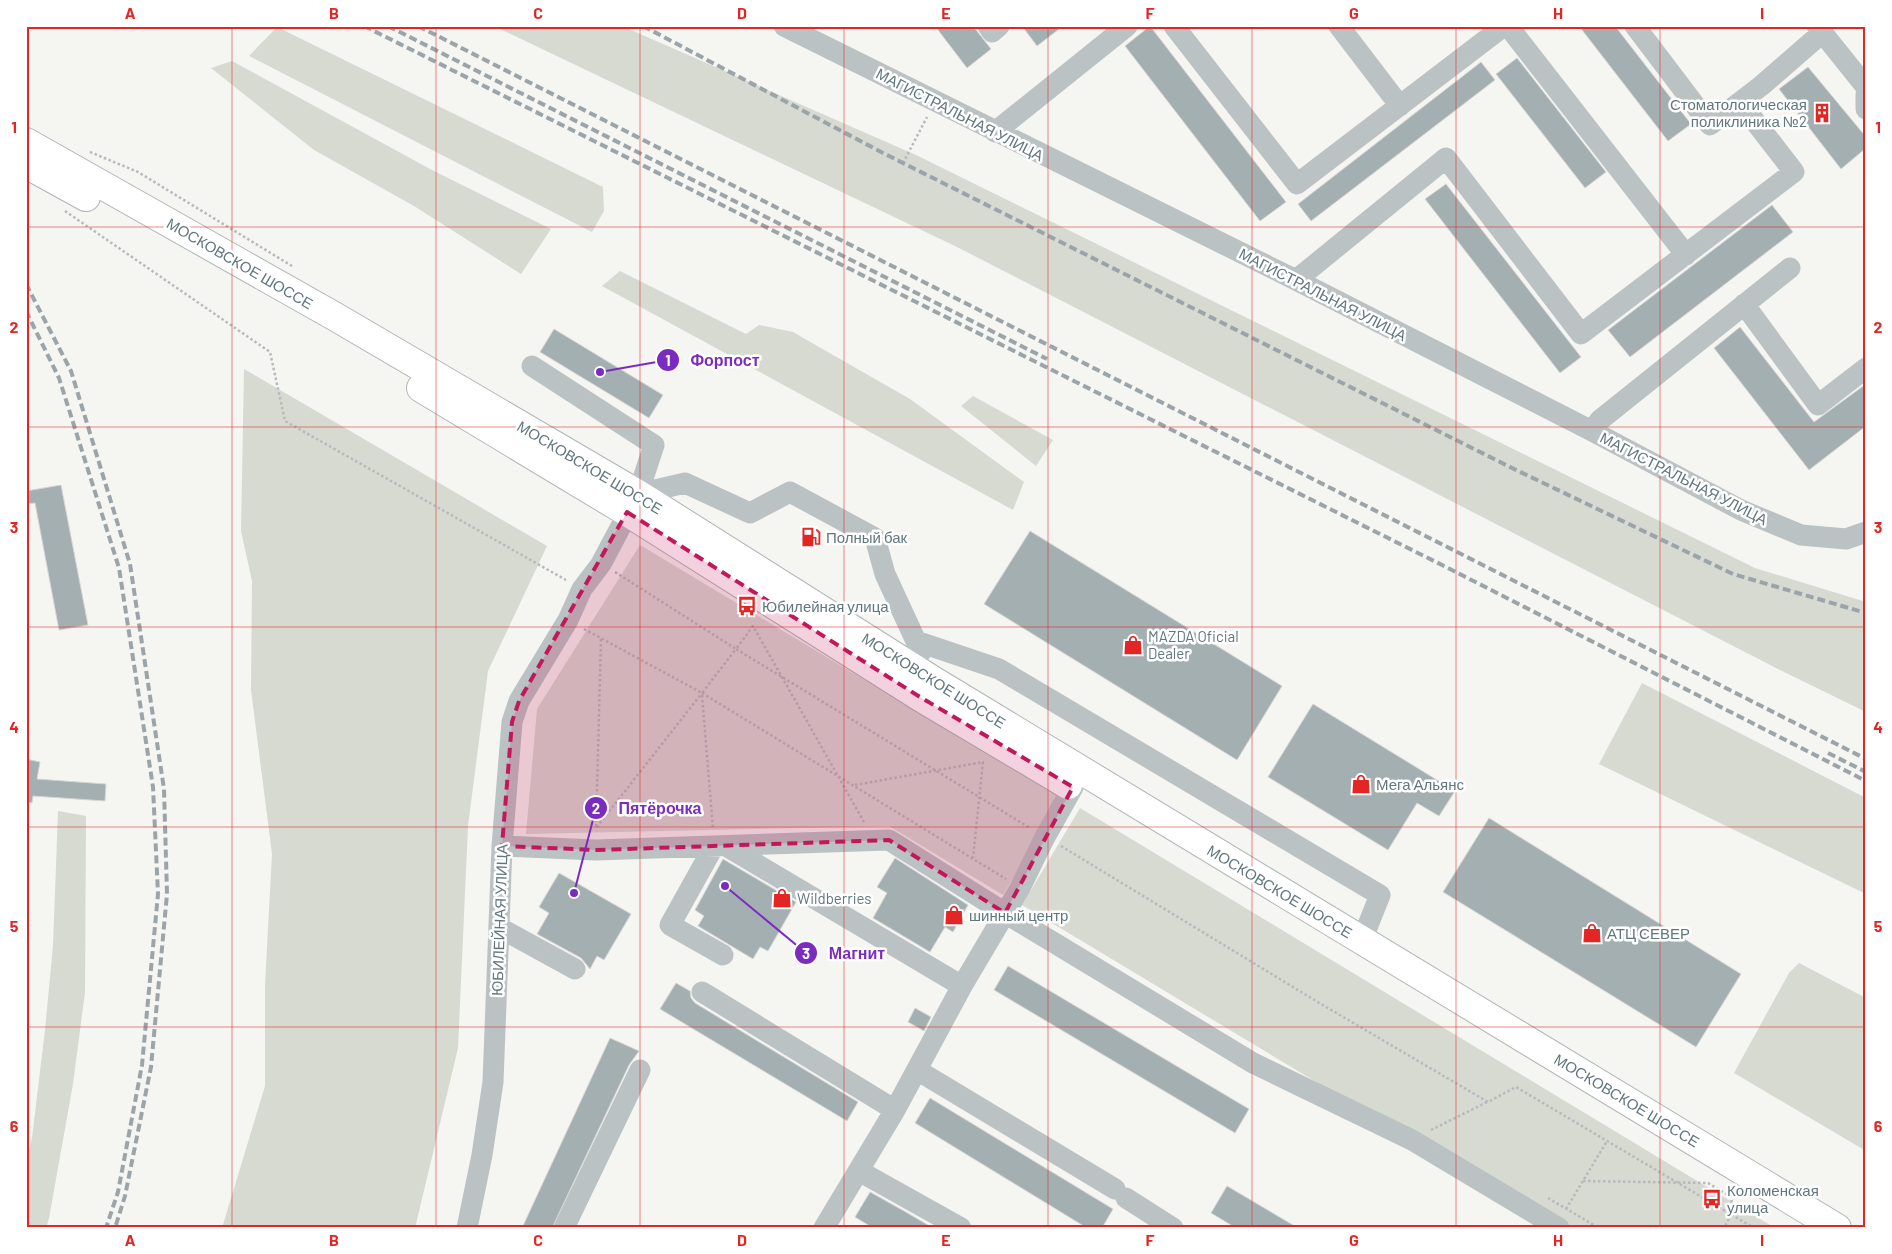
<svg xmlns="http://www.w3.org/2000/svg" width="1892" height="1254" viewBox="0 0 1892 1254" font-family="Barlow,sans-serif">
	<rect width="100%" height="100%" fill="#f5f5f2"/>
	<!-- green -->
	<path fill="#d6dad1" d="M494,26h128l294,129 839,413 111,34v110l-86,-42 -823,-423z
		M277,27l326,160 1,24 -12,21 -343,-176z
		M232,61l200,109 119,59 -30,45 -107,-68 -100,-56 -103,-82z
		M620,271l126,63 13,-9 34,7 117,67 114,83 -11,28 -411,-224z
		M244,369l303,177 -59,125 -20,155 -10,222 -43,180h-193l43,-142v-101l7,-131 -21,-164 1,-109 -11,-50z
		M973,396l80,44 -17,26 -75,-60z
		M640,545l421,253 -58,97 -114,-69 -363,8 11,-125z
		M1642,683l224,115v96l-267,-130z
		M1080,808l695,420h-216l-537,-323z
		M58,811l28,5 -1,176 -12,92 -24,134 -3,10h-20v-64l6,-26 13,-108 8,-84z
		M1799,963l67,35v153l-132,-78 55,-100z"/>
	<!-- building -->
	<path fill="#a3afb1" stroke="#d7d6d4" d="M935,26h38l18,23 -24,19z
		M1022,26h41l-26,20z
		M1150,26l136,176 -26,19 -135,-175z
		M1579,26h36l76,98 -23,17z
		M1517,58l89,114 -21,16 -89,-114z
		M1481,62l14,18 -184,141 -13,-17z
		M1808,67l58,70v11l-25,21 -62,-80z
		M1446,184l135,173 -21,16 -135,-174z
		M1772,205l21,27 -163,125 -22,-27z
		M1740,327l74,95 52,-38v42l-57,44 -95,-122z
		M554,329l109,66 -14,23 -109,-66z
		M61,485l27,140 -29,5 -24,-127 -9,1v-13z
		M1030,531l252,155 -45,74 -253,-156z
		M1313,704l142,87 -16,25 -22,-13 -29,47 -120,-73z
		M26,759l14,3 -3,17 69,5 -1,17 -72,-5 -1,7 -6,-1z
		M1489,818l252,156 -45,73 -253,-155z
		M895,858l73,47 -15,27 -8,-5 -15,25 -57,-34 14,-25 -10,-6z
		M723,859l73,43 -28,49 -8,-4 -7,12 -55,-33 6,-10 -9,-6z
		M559,873l72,41 -27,46 -7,-4 -7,13 -9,-11 -44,-24 12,-21 -10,-6z
		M1008,966l241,143 -14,24 -241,-143z
		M676,983l14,8 1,7 4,5 163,99 -11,19 -187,-112z
		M915,1008l16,9 -7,14 -16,-9z
		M610,1038l29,13 -10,14 -77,163h-30z
		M930,1098l183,111 -11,19h-15l-172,-105z
		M1227,1186l71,42h-62l-25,-15z
		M870,1192l34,19 29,17h-60l-18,-11z"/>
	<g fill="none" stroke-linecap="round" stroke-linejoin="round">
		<defs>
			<path id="major" d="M26,142l308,174 304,178 296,187 903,547
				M26,164l60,33
				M421,388l206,124 293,185 148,88"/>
		</defs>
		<!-- major casing -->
		<use href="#major" stroke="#afb6b8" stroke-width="30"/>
		<!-- path -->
		<path stroke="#b6babc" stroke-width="2.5" stroke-dasharray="2.5 2.5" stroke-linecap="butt" d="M90,152l48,20 154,94
			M903,163l24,-46
			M65,211l205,141 15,69 281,159
			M615,572l121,77 17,-23 111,196
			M584,629l118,64 34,-44 294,179
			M601,639l-5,189 106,-135
			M702,693l304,186
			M702,695l11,134
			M855,785l128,-23 -10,96
			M1061,846l255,155 172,101 28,-15 238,141
			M1431,1130l56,-28
			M1583,1181l125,2 23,14 2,14 -9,17
			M1548,1198l51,30
			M1566,1209l41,-68"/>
		<!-- minor -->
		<path stroke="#bbc2c4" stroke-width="21" d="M784,26l512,254 296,151 149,79 60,25 45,4 20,-7
			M988,26l4,6 7,-6
			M1174,26l123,158 207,-158
			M1339,26l61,80
			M1508,26l178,229
			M1635,26l75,99 51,-39 61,-53
			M1817,26l49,61
			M1866,94v15
			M995,132l132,-106
			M1296,280l150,-122 135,176 213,-162 -54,-70
			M1744,304l74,101 48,-37
			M1592,431l8,-11 190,-152
			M638,494l47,-11 65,30 40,-21 85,46 10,36 36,78
			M916,641l83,28 381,226 -18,45
			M502,846l94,4 293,-10 116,73 248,150 159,77 147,88
			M714,846l-44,79 53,30
			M726,846l236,140
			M500,928l75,41
			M702,992l193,118
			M917,1070l198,119
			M859,1171l102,57
			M1126,1198l47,30
			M467,1228l15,-73 11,-73 9,-236 10,-124 7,-21 49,-81 14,-31 19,-25 37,-70 16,-49 -122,-79
			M564,1228l76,-158
			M824,1228l71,-118 67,-124 58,-98 25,-51 28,-50"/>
		<!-- major -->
		<use href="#major" stroke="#fff" stroke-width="28"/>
		<!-- rail -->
		<path stroke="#9ba5a9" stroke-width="4" stroke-dasharray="8 4" stroke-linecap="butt" d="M364,26l1082,541 420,214
			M388,26l659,333
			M418,26l1448,733
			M643,26l240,127 629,315 221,106 133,39
			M26,284l45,87 59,193 34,225 3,105 -16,173 -26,129 -10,32
			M26,311l33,67 60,190 34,219 5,107 -16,171 -24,127 -12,36
			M1828,753l38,19"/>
	</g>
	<!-- marked area -->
	<path fill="#c2185b" fill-opacity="0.2" stroke="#c2185b" stroke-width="4" stroke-dasharray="10 6" stroke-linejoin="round" d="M627,512l293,185 153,90 -68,126 -116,-73 -293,10 -94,-4 10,-124 7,-21z"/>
	<!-- grid -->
	<path fill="none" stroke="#e32624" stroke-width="1" stroke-opacity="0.55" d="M232,26v1202M436,26v1202M640,26v1202M844,26v1202M1048,26v1202M1252,26v1202M1456,26v1202M1660,26v1202M26,227h1840M26,427h1840M26,627h1840M26,827h1840M26,1027h1840"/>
	<!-- icons -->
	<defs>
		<symbol id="building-bare" viewBox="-9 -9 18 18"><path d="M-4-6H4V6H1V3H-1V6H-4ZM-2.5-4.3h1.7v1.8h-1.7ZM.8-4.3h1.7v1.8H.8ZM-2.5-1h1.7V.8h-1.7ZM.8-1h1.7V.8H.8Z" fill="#e32624" stroke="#fff" stroke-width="2.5" paint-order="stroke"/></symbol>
		<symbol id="fuel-bare" viewBox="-9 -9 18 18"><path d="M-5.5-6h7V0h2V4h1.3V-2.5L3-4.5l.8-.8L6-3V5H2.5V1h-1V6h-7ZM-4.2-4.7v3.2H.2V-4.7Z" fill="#e32624" stroke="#fff" stroke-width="2.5" paint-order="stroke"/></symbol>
		<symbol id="bus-bare" viewBox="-9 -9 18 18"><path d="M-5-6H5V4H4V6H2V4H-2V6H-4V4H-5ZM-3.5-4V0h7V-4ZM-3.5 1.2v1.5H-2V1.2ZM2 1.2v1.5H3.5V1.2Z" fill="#e32624" stroke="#fff" stroke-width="2.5" paint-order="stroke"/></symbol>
		<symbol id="shop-bare" viewBox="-9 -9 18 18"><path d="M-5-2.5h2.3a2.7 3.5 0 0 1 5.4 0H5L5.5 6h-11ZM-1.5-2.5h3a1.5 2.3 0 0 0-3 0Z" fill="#e32624" stroke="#fff" stroke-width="2.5" paint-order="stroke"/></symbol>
	</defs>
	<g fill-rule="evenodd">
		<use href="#building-bare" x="1808" y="99" width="28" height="28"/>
		<use href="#fuel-bare" x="797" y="523" width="28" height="28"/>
		<use href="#bus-bare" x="733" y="592" width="28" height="28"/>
		<use href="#shop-bare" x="1119" y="631" width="28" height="28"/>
		<use href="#shop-bare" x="1347" y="770" width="28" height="28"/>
		<use href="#shop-bare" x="768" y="884" width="28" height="28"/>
		<use href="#shop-bare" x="940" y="901" width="28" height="28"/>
		<use href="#shop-bare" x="1578" y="919" width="28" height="28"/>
		<use href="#bus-bare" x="1698" y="1185" width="28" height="28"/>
	</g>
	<g text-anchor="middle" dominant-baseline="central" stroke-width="5" stroke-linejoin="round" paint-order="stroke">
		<!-- poi labels -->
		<g font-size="15" fill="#60777d" stroke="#fff" text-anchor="start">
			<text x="1807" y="104" text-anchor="end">Стоматологическая<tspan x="1807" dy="17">поликлиника №2</tspan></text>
			<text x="826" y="537">Полный бак</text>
			<text x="762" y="606">Юбилейная улица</text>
			<text x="1148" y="636">MAZDA Oficial<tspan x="1148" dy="17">Dealer</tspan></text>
			<text x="1376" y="784">Мега Альянс</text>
			<text x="797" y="898">Wildberries</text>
			<text x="969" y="915">шинный центр</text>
			<text x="1607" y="933">АТЦ СЕВЕР</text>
			<text x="1727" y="1190">Коломенская<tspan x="1727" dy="17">улица</tspan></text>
		</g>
		<!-- street labels -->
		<g font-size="15" fill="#60777d" stroke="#fff">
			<text transform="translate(960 114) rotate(27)">МАГИСТРАЛЬНАЯ УЛИЦА</text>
			<text transform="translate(240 263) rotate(30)">МОСКОВСКОЕ ШОССЕ</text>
			<text transform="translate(1323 294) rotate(27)">МАГИСТРАЛЬНАЯ УЛИЦА</text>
			<text transform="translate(590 467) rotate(31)">МОСКОВСКОЕ ШОССЕ</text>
			<text transform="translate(1684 478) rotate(27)">МАГИСТРАЛЬНАЯ УЛИЦА</text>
			<text transform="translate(934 680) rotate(32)">МОСКОВСКОЕ ШОССЕ</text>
			<text transform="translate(1280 891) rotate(31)">МОСКОВСКОЕ ШОССЕ</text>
			<text transform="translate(499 920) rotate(-88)">ЮБИЛЕЙНАЯ УЛИЦА</text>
			<text transform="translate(1627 1100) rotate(31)">МОСКОВСКОЕ ШОССЕ</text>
		</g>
	</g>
	<!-- callouts -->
	<path fill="none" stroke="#7b2cbf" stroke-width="2" d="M600 372L668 360M574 893L596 808M725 886L806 953"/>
	<g fill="#7b2cbf" stroke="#fff" stroke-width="2">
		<circle cx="600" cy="372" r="5"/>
		<circle cx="574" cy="893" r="5"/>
		<circle cx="725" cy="886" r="5"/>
		<circle cx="668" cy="360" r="12"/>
		<circle cx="596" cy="808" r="12"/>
		<circle cx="806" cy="953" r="12"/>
	</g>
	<g font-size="15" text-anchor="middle" font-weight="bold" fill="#fff">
		<text x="668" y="366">1</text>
		<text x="596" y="814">2</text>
		<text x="806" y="959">3</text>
	</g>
	<g font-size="16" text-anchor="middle" font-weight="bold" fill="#7b2cbf" stroke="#fff" stroke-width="5" stroke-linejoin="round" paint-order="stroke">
		<text x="725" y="366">Форпост</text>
		<text x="660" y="814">Пятёрочка</text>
		<text x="857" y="959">Магнит</text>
	</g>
	<!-- border -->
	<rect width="1892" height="1254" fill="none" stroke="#ffffff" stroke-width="55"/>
	<rect x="28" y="28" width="1836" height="1198" fill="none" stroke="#e32624" stroke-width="2"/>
	<g font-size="16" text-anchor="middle" font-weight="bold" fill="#e32624">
		<text x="130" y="19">A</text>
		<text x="334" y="19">B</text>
		<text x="538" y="19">C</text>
		<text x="742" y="19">D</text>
		<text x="946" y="19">E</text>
		<text x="1150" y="19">F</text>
		<text x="1354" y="19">G</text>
		<text x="1558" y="19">H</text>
		<text x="1762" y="19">I</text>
		<text x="14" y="133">1</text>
		<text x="1878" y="133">1</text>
		<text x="14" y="333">2</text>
		<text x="1878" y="333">2</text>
		<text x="14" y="533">3</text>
		<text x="1878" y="533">3</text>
		<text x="14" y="733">4</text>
		<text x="1878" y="733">4</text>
		<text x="14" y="932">5</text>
		<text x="1878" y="932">5</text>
		<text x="14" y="1132">6</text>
		<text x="1878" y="1132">6</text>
		<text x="130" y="1246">A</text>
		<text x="334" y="1246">B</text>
		<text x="538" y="1246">C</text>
		<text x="742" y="1246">D</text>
		<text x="946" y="1246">E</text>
		<text x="1150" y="1246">F</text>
		<text x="1354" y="1246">G</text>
		<text x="1558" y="1246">H</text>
		<text x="1762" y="1246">I</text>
	</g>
</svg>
